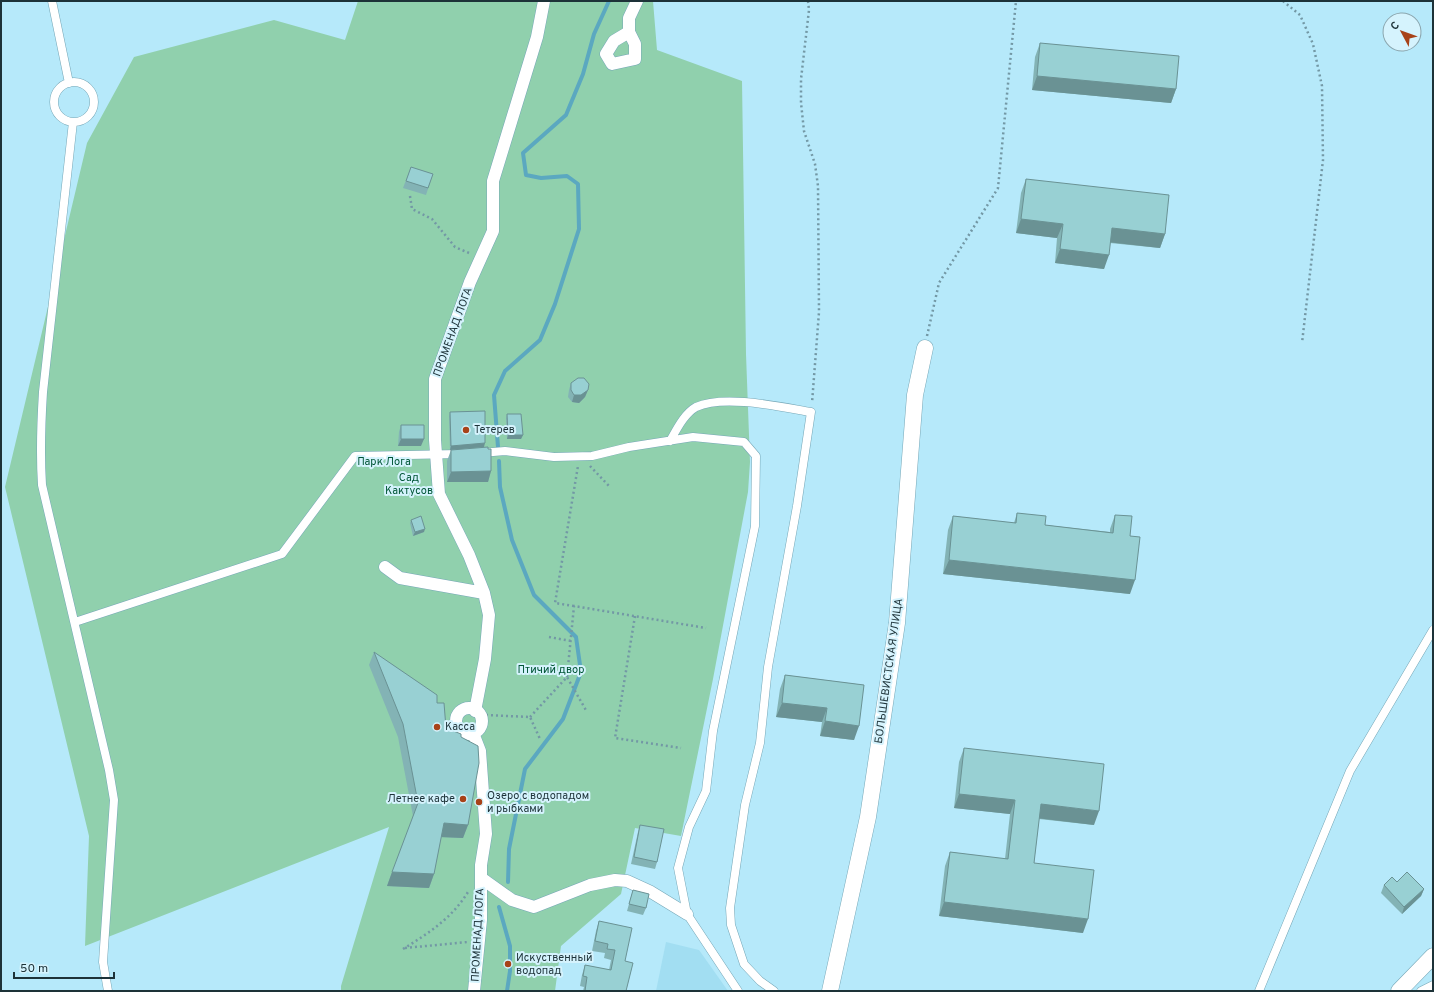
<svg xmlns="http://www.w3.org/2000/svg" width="1434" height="992" viewBox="0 0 1434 992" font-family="Overpass,sans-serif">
	<rect width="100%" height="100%" fill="#b6e9fa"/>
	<!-- built -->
	<path fill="#a2def2" d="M666,942l33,8 29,41h-72z"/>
	<!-- green -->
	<path fill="#90d0ad" d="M358,1h295l4,49 85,31 4,273 4,108 -2,30 -35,187 -32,157 -46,-8 -14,66 -60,52 -6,45h-214v-5l48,-159 -304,119 4,-110 -84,-349 82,-344 47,-86 140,-37 71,20z"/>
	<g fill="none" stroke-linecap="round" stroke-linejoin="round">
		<!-- stream -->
		<path stroke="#5ba8c0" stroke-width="4" d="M498,447l-4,-52 11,-24 35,-31 15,-36 24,-75 -1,-45 -11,-8 -26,2 -15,-3 -3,-22 43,-38 17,-41 11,-40 15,-33
			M499,461l1,26 12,53 22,55 42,42 5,35 -18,47 -38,50 -16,80 -1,33
			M499,907l11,39v25l-3,20"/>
		<defs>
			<path id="service" d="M52,1l17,82
				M54 102a20 20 0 1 1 40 0a20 20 0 1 1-40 0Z
				M73,122l-30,270c-2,32 -3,62 -1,93l67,285 5,30 -11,162 5,29
				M670,441c7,-12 14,-27 26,-34 28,-13 85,0 115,5l-14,94 -29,161 -8,76 -15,62 -15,103 1,17 13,39 16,17 14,10
				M481,453l24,-2 49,6 38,-1 37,-9 64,-10 51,5 12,14 -1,70 -42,205 -7,60 -17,36 -11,41 9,46 51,77
				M75,622l207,-68 73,-98 104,-2
				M1259,991l91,-220 83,-141
				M1421,991l12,-6"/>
			<path id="pedestrian" d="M629,32l-15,9 -8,13 6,10 23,-5v-15l-6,-12v-14l8,-17
				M385,567l15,11 84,15
				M456 721a13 13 0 1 1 26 0a13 13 0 1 1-26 0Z
				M475,711l10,-52 4,-44 -5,-22 -15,-38 -30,-61 -4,-54v-61l35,-97 23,-51v-50l44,-144 7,-36
				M473,733l7,18 6,83 -5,31v55l-7,71
				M481,878l31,22 22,7 56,-22 25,-5 12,1 24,11 36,22"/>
			<path id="minor" d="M830,991l38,-174 29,-194 18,-228 10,-47
				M1399,991l34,-35"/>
		</defs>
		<!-- service casing -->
		<use href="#service" stroke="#76a7b7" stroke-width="9"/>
		<!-- pedestrian casing -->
		<use href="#pedestrian" stroke="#76a7b7" stroke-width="13"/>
		<!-- minor casing -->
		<use href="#minor" stroke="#76a7b7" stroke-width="17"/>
		<!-- path -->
		<path stroke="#7398a5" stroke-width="2.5" stroke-dasharray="2 3" stroke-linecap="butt" d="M808,1l1,9 -8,69v24l3,28 11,33 3,22 1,126 -7,91
			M1283,1l17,14 13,29 9,42 1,74 -21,183
			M410,196l2,13 20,10 23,28 14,6
			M927,336l12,-53 59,-95 18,-187
			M590,466l19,20
			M574,606l-19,-3 23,-137
			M635,616l-20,122 66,10
			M549,637l22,4
			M567,677l7,-71 132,22
			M486,715l44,2 10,22
			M530,717l37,-40 20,35
			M405,948l63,-6
			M403,949c26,-16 49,-31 65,-57"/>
		<!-- service -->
		<use href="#service" stroke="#fff" stroke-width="8"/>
		<!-- pedestrian -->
		<use href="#pedestrian" stroke="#fff" stroke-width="12"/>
		<!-- minor -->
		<use href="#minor" stroke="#fff" stroke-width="16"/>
	</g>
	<!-- wall -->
	<path fill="#83b3b5" d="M1040,43l136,46 -5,14 -139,-13 3,-33z
		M411,167l22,7 -7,21 -23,-7z
		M1026,179l139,55 -5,14 -50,-5 -6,26 -49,-6 2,-25 -41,-5 5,-40z
		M571,383l17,7 -3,7 -6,6 -7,-1 -4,-5 1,-7z
		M450,412l34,35 -34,3 -1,-34z
		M507,414l16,21 -2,4h-14l-1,-21z
		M401,425l20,21h-23l1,-14z
		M451,450l40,21 -3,11h-41v-21z
		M1017,513l28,12 65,7v-3l5,-14 15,21v58l-187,-20 5,-44 5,-14 61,7z
		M411,520l13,12 -11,4 -3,-13z
		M374,652l63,51 9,25 15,9 7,88 -5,13 -22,-1 -7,37 -5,14 -42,-2 26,-70 -15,-79 -29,-72z
		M785,675l79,10 -10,55 -34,-4 2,-14 -46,-5 4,-28z
		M964,748l130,77 -55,-6 -5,44 49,70 -144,-17 6,-50 5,-14 55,7 5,-45 -56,-6 5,-46z
		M640,825l17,37 -2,7 -24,-5 7,-32z
		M1397,882l27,7 -3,7 -19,18 -21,-21 3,-8z
		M633,890l13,18 -3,7 -16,-4z
		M599,921l26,40 1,30h-43l1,-4 -4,-1 2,-11 3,-10 24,5 2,-10 -7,-2 1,-5 -13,-2 4,-20z"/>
	<!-- shaded-wall -->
	<path fill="#6a9294" d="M1037,76l139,13 -5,14 -139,-13z
		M1021,219l42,5 -6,14 -41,-5z
		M1112,228l53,6 -5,14 -53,-6z
		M1060,249l49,6 -5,14 -49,-6z
		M588,390l-3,7 -6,6 -7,-1 2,-7z
		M508,435h15l-2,4h-14z
		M401,439h23l-3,7h-23z
		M485,443l-1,4 -34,3 1,-4z
		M491,471l-3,11h-41l4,-10z
		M425,529l-1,3 -11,4 2,-4z
		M949,560l186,20 -5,14 -187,-20z
		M782,703l45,5 -5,14 -46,-5z
		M825,721l34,5 -5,14 -34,-4z
		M959,794l56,6 -5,14 -56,-6z
		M1041,804l58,7 -5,14 -58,-7z
		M444,823l24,2 -5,13 -24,-1z
		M392,872l42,2 -5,14 -42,-2z
		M1424,889l-3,7 -19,18 2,-7z
		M944,902l144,17 -5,14 -144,-17z"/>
	<!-- building -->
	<path fill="#98d0d3" stroke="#6a9294" d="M1040,43l139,13 -3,33 -139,-13z
		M411,167l22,7 -5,14 -22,-7z
		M1026,179l143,16 -4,39 -53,-6 -3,27 -49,-6 3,-25 -42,-5z
		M578,378h6l5,6 -1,6 -7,5h-7l-3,-5v-7z
		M485,411v32l-34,3 -1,-34z
		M507,414h14l2,21h-15z
		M401,425h23v14h-23z
		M488,447v2h3v22l-40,1v-22z
		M1017,513l29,3 -1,9 68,8 2,-18 17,1 -2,20 10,1 -5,43 -186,-20 4,-44 63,7z
		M421,516l4,13 -10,3 -4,-12z
		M374,652l63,43v8h7l2,25 15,6v3l17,9 1,17 -11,62 -24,-2 -10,51 -42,-2 26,-69 -15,-79z
		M785,675l79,10 -5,41 -34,-5 2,-13 -45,-5z
		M964,748l140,16 -5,47 -58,-7 -7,59 60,7 -6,49 -144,-17 6,-50 58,7 7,-59 -56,-6z
		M640,825l24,4 -7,33 -23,-5z
		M1407,872l17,17 -20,18 -20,-22 8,-8 5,5z
		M633,890l16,4 -3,14 -17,-4z
		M599,921l33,7 -7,33 8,2 -7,28h-41l2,-14 -4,-1 2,-11 26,5 4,-20 -8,-1 1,-5 -13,-3z"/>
	<!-- markers -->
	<g fill="#a84218" stroke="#d5f3fd" stroke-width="1.5">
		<circle cx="466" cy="430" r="4"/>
		<circle cx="437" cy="727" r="4"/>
		<circle cx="463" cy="799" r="4"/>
		<circle cx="479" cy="802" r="4"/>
		<circle cx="508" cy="964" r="4"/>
	</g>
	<g text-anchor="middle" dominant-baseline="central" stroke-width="4" stroke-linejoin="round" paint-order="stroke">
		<!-- street labels -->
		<g font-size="11" fill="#1d3238" stroke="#d5f3fd">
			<text transform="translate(453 332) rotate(-70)">ПРОМЕНАД ЛОГА</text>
			<text transform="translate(889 671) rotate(-82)">БОЛЬШЕВИСТСКАЯ УЛИЦА</text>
			<text transform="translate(478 935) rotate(-87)">ПРОМЕНАД ЛОГА</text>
		</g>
		<!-- poi labels -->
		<g font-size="11" fill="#1d3238" stroke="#d5f3fd" text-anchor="start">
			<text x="474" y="430">Тетерев</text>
			<text x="445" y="727">Касса</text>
			<text x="487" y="796">Озеро с водопадом<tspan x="487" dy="13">и рыбками</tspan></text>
			<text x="455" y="799" text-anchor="end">Летнее кафе</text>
			<text x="516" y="958">Искуственный<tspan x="516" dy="13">водопад</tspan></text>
		</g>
		<!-- park labels -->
		<g font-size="11" fill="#005536" stroke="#d5f3fd">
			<text x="384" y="462">Парк Лога</text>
			<text x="409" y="478">Сад<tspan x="409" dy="13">Кактусов</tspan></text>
			<text x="551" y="670">Птичий двор</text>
		</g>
	</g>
	<!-- border -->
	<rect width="1434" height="992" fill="none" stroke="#1d3238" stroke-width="4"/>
	<!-- north arrow -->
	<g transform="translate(1402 32) rotate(311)"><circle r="19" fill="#d5f3fd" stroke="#8ba6ae"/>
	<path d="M0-3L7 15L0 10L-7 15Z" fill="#a84218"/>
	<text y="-6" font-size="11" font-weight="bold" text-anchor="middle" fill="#1d3238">С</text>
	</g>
	<!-- scale -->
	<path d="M14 972v6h100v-6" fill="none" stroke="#1d3238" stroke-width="2"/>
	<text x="20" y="972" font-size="12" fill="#1d3238" stroke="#d5f3fd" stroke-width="3" paint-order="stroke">50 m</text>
</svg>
